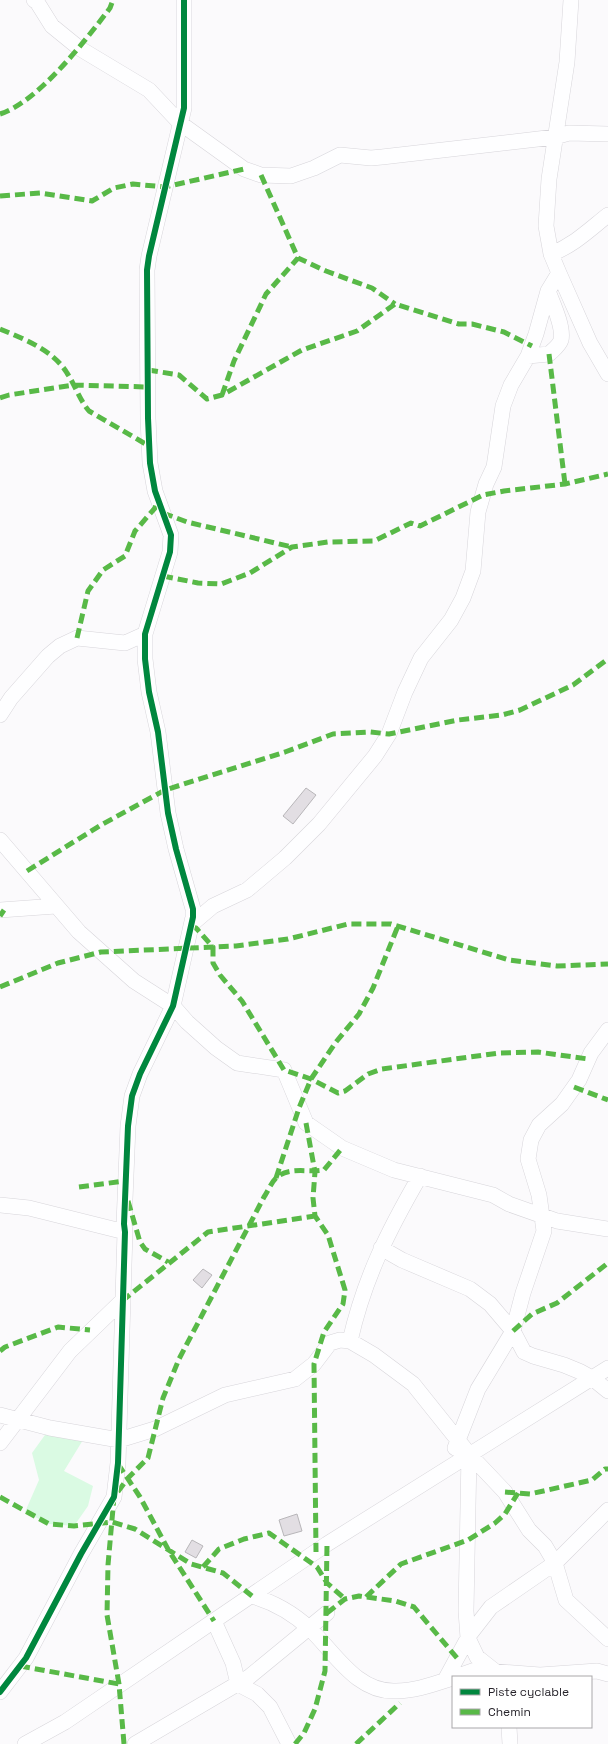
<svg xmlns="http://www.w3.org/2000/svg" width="608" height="1744" viewBox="0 0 608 1744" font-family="'Space Grotesk',sans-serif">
	<rect width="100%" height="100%" fill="#fbfafc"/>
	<!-- green -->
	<path fill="#dafae3" d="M50,1428l36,7 -22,36 29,15 -5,20 -14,20 -25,-2 -24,-12 14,-32 -7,-27z"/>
	<!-- building -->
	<path fill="#e2dee3" stroke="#b8b6b9" d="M306,788l10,7 -23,29 -10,-8z
		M203,1269l9,6 -10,13 -9,-8z
		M297,1514l5,17 -18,5 -5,-16z
		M192,1540l11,6 -7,12 -11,-6z"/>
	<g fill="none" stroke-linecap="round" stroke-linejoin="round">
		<defs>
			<path id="minor" d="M34,0l3,2 15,24 27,22 70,42 31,33 64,46 17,6 30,1 23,-8 26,-13 31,3 11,-1 173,-20 14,-4 39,1
				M571,0l-4,62 -18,117 -3,47 5,28 8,19 31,70 18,31
				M551,254c23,-9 38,-24 57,-39
				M528,356l21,-2c4,-4 10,-8 12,-14 3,-13 -8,-36 -13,-49
				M0,715l11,-17 37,-42 12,-10 17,-8 48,5 20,-9
				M0,840l79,92 55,49 39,25 14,16 29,26 21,15 47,7 22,53 36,25 52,22 99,25 16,9 48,17 51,8
				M0,910l56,-4
				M193,923l20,-17 34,-16 38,-32 34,-34 56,-68 14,-22 16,-42 16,-34 30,-38 12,-22 10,-27 5,-59 8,-28 8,-17 9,-61 8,-21 17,-29 8,-22 12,-43 11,-18
				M0,1205l29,3 96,24
				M381,1248l21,12 68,29 20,15 23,27 11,21 9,4 31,9 17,7 11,6 16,13
				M350,1341c14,-62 38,-110 70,-165
				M0,1415l50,13 69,12 36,-11 70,-34 70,-16 19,-15 16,-21 10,-3 10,1 24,14 39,29 56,70 36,38 24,38 16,16 10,17 11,37 42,39
				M0,1443l70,-92 52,-50
				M455,1448l23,-59 35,-58 10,-38 21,-62 -5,-36 -11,-36 3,-19 8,-15 23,-21 17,-24 12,-27 17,-23
				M469,1454l-3,157 2,27 9,19 19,15 2,5
				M252,1596c21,6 42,18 58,33 25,24 47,64 86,62 20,0 38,-7 57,-13
				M214,1621l19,42 5,21 19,10 13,13 19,37
				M455,1677l20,-7 65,5 57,-4 11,3
				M445,1680l25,-46 21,-27 64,-44 53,-53
				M0,1692l26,-34 55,-104 33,-57 4,-34 7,-231 -1,-8 4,-98 4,-30 8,-22 33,-68 20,-89v-8l-17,-60 -8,-36 -10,-81 -9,-40 -4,-33v-25l25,-82 1,-17 -16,-44 -5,-28 -2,-45 -1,-148 2,-14 35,-148v-108
				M509,1727l1,17
				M25,1744l40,-22 262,-178 281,-176
				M135,1744l114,-67 78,-64"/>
		</defs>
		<!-- minor casing -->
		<use href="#minor" stroke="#d7d5da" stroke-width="16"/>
		<!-- minor -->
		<use href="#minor" stroke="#fefeff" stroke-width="15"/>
		<!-- quiet -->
		<path stroke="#58b947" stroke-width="5" stroke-dasharray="10 5" stroke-linecap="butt" d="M0,114c38,-12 86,-74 110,-106l3,-8
			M261,175l37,83 28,13 46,17 23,16
			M0,196l40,-3 52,8 22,-13 19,-4 32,3 79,-18
			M0,329c24,10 53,21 67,44 8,12 12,26 22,38l60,35
			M549,354l16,130
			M148,370l31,5 28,24 15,-4 80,-45 55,-19 38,-27 64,20h13l32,8 28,14
			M222,395l12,-34 32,-67 32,-36
			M0,398l9,-3 64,-10 75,2
			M163,513l24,9 105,25
			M163,576l35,7 23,1 29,-11 42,-26 36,-5 46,-1 37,-18 9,3 63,-31 21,-4 61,-7 43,-10
			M77,638l11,-47 15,-21 22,-14 10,-25 20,-23 2,-8
			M27,871l74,-46 64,-35 120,-38 48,-18 37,-2 19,2 69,-14 44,-5 18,-5 53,-25 35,-26
			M0,916l4,-6
			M191,927l5,1 17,19v16l7,12 22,26 42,69 27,9 27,14 7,-2 23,-17 14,-5 117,-16 39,-1 50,7
			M0,987l58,-24 43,-11 135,-6 52,-7 60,-15h43l118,36 48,6 51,-2
			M574,1087l34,13
			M306,1123l9,49 -2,26 2,18 13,19 17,55 -2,14 -19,28 -10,32 2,188
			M276,1178l23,-70 12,-29 25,-37 23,-28 14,-26 25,-62
			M79,1187l46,-6
			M128,1201l12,41 5,7 23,13
			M122,1301l86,-69 107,-16
			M513,1331l19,-17 25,-11 51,-40
			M0,1351l5,-4 53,-20 32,3
			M118,1464l22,33 29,54 45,70
			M505,1492l25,2 62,-14 13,-11h3
			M0,1497l49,27 25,2 38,-4 23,7 56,35 32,9 29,23
			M203,1567l16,-18 25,-10 25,-6 48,34 10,16 18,16
			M366,1597l35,-33 67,-24 27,-17 10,-9 13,-21
			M327,1613l18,-14 14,-3 36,5 19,6 43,51
			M20,1666l99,18
			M124,1744l-5,-60 -12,-69 1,-50 6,-68 14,-19 20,-20 15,-60 16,-39 85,-162c4,-6 7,-14 12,-19 13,-12 32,-5 48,-8l18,-22
			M295,1744l9,-11 11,-24 10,-38 2,-127
			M356,1744l44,-41"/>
		<defs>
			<path id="cycleway" d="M0,1692l26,-34 55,-104 33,-57 4,-34 7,-231 -1,-8 4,-98 4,-30 8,-22 33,-68 20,-89v-8l-17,-60 -8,-36 -10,-81 -9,-40 -4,-33v-25l25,-82 1,-17 -16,-44 -5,-28 -2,-45 -1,-148 2,-14 35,-148v-108"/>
		</defs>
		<!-- cycleway casing -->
		<use href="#cycleway" stroke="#fff" stroke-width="8"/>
		<!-- cycleway -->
		<use href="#cycleway" stroke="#00873e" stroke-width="6"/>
	</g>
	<!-- legend -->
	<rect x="452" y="1676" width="140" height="52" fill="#ffffff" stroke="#a9a7aa"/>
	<rect x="460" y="1689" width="20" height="6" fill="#00873e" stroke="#a9a7aa"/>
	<text x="488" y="1696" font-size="12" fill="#27242b">Piste cyclable</text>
	<rect x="460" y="1709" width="20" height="6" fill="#58b947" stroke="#a9a7aa"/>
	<text x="488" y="1716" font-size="12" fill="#27242b">Chemin</text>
</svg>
